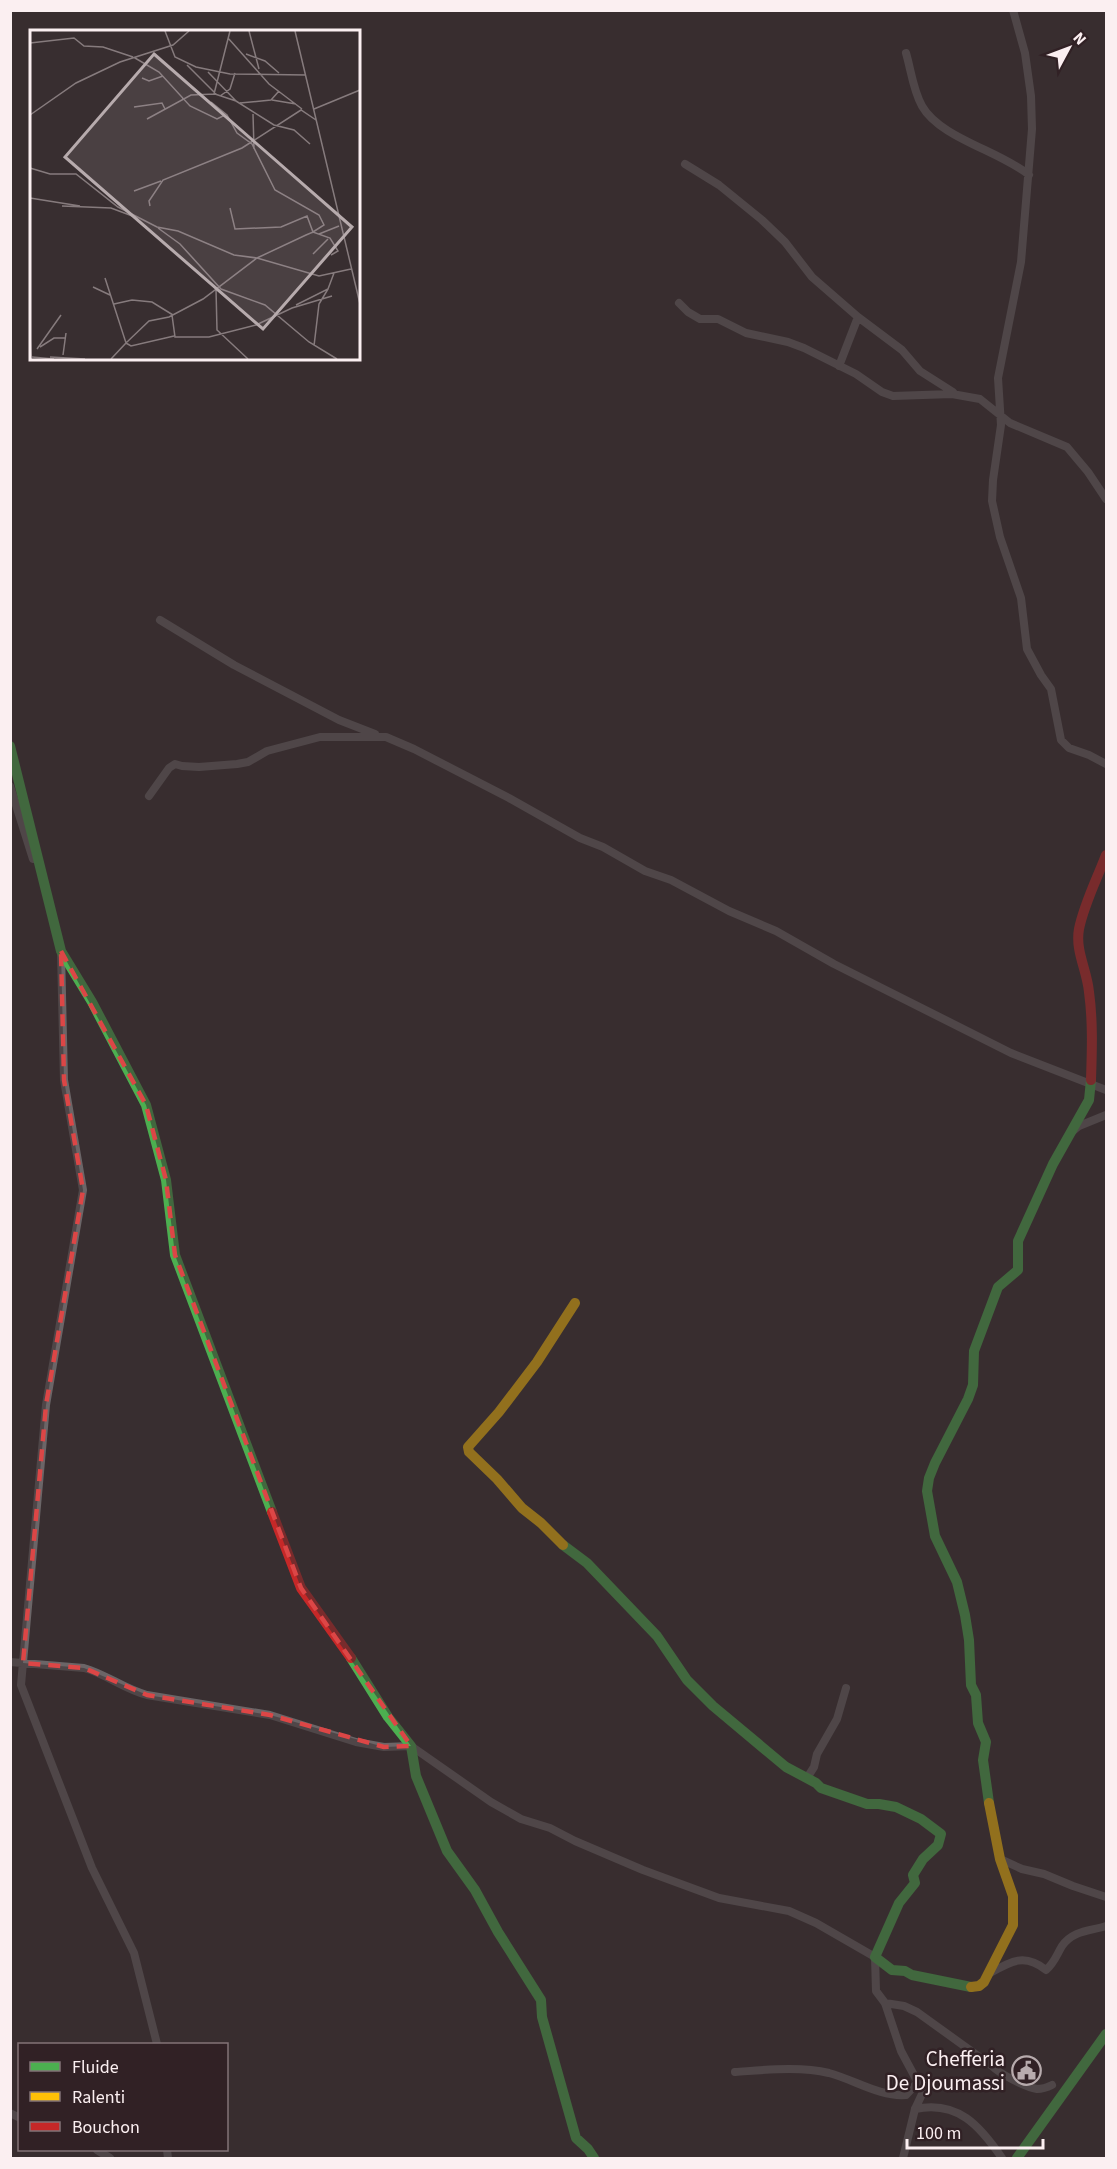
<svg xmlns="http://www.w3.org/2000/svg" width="1117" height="2169" viewBox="0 0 1117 2169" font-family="'Source Sans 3',sans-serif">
	<rect width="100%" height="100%" fill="#382e30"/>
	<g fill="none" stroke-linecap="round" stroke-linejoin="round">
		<!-- street -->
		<path stroke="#6b6567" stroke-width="8" d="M1013,10l12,43 6,43 1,33 -11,133 -23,116 3,47 -8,55 -1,21 8,36 21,61 6,51 14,26 10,14 10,51 8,8 20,7 17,9
			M906,53c5,17 7,37 16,53 18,32 78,45 107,69
			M685,164l34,21 43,35 23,22 27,35 46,40 -19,49
			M679,303l9,9 12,7h18l28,14 42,9 16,6 52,26 26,18 11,4 59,-2 28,5 30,24 57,24 21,25 18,27
			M858,317l44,33 18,21 33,21
			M160,620l74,45 105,55 36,14
			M10,786l23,73
			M149,796l20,-28 6,-4 7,2 17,1 38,-3 11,-2 19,-11 53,-14h66l28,12 95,49 71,40 23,9 42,24 26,9 58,31 47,20 58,33 177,89 95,37
			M61,952l3,128 19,110 -37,215 -25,280 71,183 42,85 23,91
			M1073,1131l6,-5 27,-11
			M10,1662l74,6c22,6 40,21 63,27l123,20 86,27 28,5 27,-1 80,56 30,17 29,9 25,13 68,29 76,28 70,13 27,12 59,34 1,34 9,12 16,48 22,41 -8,17 -12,49
			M807,1778l7,-11 3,-13 20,-35 9,-31
			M1000,1859l22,10 22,5 29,12 33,11
			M990,1973c21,-12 35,-20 56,-3 9,-8 10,-14 16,-24 11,-16 29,-15 44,-20
			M885,2003l19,3 13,6 75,54c8,8 33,21 45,23 5,0 11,-2 15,-4
			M735,2072c30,-2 65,-6 94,1 26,7 51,24 77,22l12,-13
			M915,2109c43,-9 65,17 87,49
			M10,2113l10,5
			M97,2150l13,8
			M167,2150l1,8"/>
		<!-- fast -->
		<path stroke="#4caf50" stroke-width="10" d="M10,746l51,205 31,51 54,103 20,75 9,75 97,257
			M563,1545l24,18 70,73 30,44 26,26 73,61 30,16 5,5 46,16h12l17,3 25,12 20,15 -3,11 -15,14 -10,16 2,8 -16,20 -24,54 17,13 13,1 7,4 59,12
			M351,1658l37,59 23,29 5,30 31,75 28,39 23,42 43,68 1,17 34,121 12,11 6,9
			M989,1803l-6,-43 3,-18 -8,-19 -2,-28 -5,-10 -2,-45 -4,-25 -8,-33 -22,-46 -8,-45 2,-13 6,-15 33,-64 5,-14 1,-34 24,-64 20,-17v-29l35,-77 36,-64 2,-20
			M1017,2158l89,-124"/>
		<!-- slow -->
		<path stroke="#ffc107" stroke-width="10" d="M563,1545l-22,-22 -19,-15 -25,-29 -28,-27 -1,-5 31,-35 38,-50 38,-59
			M971,1987l8,-1 5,-4 29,-57v-29l-13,-37 -11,-56"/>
		<!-- jam -->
		<path stroke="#c62828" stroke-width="10" d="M1091,1080c1,-30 2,-59 -2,-88 -2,-22 -14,-41 -10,-63 5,-25 18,-50 27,-74
			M272,1512l29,76 50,70"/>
	</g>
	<!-- marked area -->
	<path d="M0 0H1117V2169H0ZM61,951l85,154 20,75 9,75 126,333 110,158 -27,1 -114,-32 -123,-20 -63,-27 -61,-5 23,-258 37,-215 -19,-110z" fill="#382e30" fill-opacity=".55" fill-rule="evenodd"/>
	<path fill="none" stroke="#dc4646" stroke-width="4.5" stroke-dasharray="12 8" stroke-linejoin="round" d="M61,951l85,154 20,75 9,75 126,333 110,158 -27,1 -114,-32 -123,-20 -63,-27 -61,-5 23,-258 37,-215 -19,-110z"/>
	<!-- icons -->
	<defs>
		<symbol id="civic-ring" viewBox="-11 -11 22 22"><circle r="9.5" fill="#312125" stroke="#b7abad" stroke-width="1.5"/><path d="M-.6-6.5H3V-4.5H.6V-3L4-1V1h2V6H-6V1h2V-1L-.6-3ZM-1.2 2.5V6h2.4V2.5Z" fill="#b7abad"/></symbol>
	</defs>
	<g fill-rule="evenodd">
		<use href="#civic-ring" x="1010" y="2054" width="33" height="33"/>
	</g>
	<g text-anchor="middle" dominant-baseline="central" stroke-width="5" stroke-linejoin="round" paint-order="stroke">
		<!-- poi labels -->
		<g font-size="21" fill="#fbeff1" stroke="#312125" text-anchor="end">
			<text x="1005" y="2059">Chefferia<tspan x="1005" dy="24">De Djoumassi</tspan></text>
		</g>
	</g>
	<!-- overview -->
	<g transform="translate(30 30)">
		<rect width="330" height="330" fill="#382e30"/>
		<path fill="none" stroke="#867b7d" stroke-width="1.5" d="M135,1l10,26 21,10 34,7 76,1M219,1l10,38M265,1l65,273M198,8l41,46 33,25M0,13l44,-5 10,8 19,1 30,10M216,24l19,7 14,12M105,28l24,14 31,34 27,13 8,-4M157,35l29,29M178,42l28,29M112,48l7,3 14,-5M184,64l16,-63M190,66l10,-7 5,-16M242,70l24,4M181,72l16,13 10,18 15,11 23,46 44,25 5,10 -11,7 -6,-16 -26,11 -46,2 -5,-21M210,73l31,-3 8,-9M104,77l28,-4 3,6M284,79l46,-19M223,84l1,35M0,85l46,-32 44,-21 53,-17 16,-14M117,89l44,-24 24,-1 21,7 38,24 20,5 16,14M0,138l20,6h26l42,33 39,20 21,4 56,24 23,3 62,18 32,-7M104,161l27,-10M0,168l50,8M32,176l49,2 24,9M120,176l-1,-5 14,-21 79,-32 59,-38 15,10M128,198l22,16 41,45 44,16 44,37 28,17M289,204l20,-8M283,224l15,-15M75,248l21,65 23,-22 20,-4 34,-18 54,-41 49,-23 7,-3 17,6 8,13 -7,4M63,257l17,8M186,259l1,41 31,29M84,274l18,-4 20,2 21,13M266,275l32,-16 6,-16M142,285l3,22h34l47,-12 36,-17 40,-12M0,302l1,27M284,316l5,-42 9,-15M10,317l14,-9h12M7,319l24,-34M33,325l3,-22M2,327l22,2M20,327l35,2M81,329l15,-16 5,3 43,-10"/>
		<path fill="#b7abad" fill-opacity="0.15" stroke="#b7abad" stroke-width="3" d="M124,24l198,173 -89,102 -198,-172z"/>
		<rect width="330" height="330" fill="none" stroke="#fbeff1" stroke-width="3"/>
	</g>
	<!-- border -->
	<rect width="1117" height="2169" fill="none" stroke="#fbeff1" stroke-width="24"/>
	<!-- legend -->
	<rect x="18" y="2043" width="210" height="108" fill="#312125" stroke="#827377" stroke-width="1.5"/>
	<rect x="30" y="2062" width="30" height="9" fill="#4caf50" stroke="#827377" stroke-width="1.5"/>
	<text x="72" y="2073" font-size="18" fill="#fbeff1">Fluide</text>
	<rect x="30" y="2092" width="30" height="9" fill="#ffc107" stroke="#827377" stroke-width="1.5"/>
	<text x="72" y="2103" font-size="18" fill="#fbeff1">Ralenti</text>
	<rect x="30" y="2122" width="30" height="9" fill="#c62828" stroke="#827377" stroke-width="1.5"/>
	<text x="72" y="2133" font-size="18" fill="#fbeff1">Bouchon</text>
	<!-- north arrow -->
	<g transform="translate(1069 48) rotate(49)" stroke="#312125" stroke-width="4.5" paint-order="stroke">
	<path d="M0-4.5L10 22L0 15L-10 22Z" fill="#fbeff1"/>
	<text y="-9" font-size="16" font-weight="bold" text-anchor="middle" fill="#fbeff1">N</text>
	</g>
	<!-- scale -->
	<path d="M907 2139v9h136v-9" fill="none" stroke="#fbeff1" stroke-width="3"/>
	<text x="916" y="2139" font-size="18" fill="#fbeff1" stroke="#312125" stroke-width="4.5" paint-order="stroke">100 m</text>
</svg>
